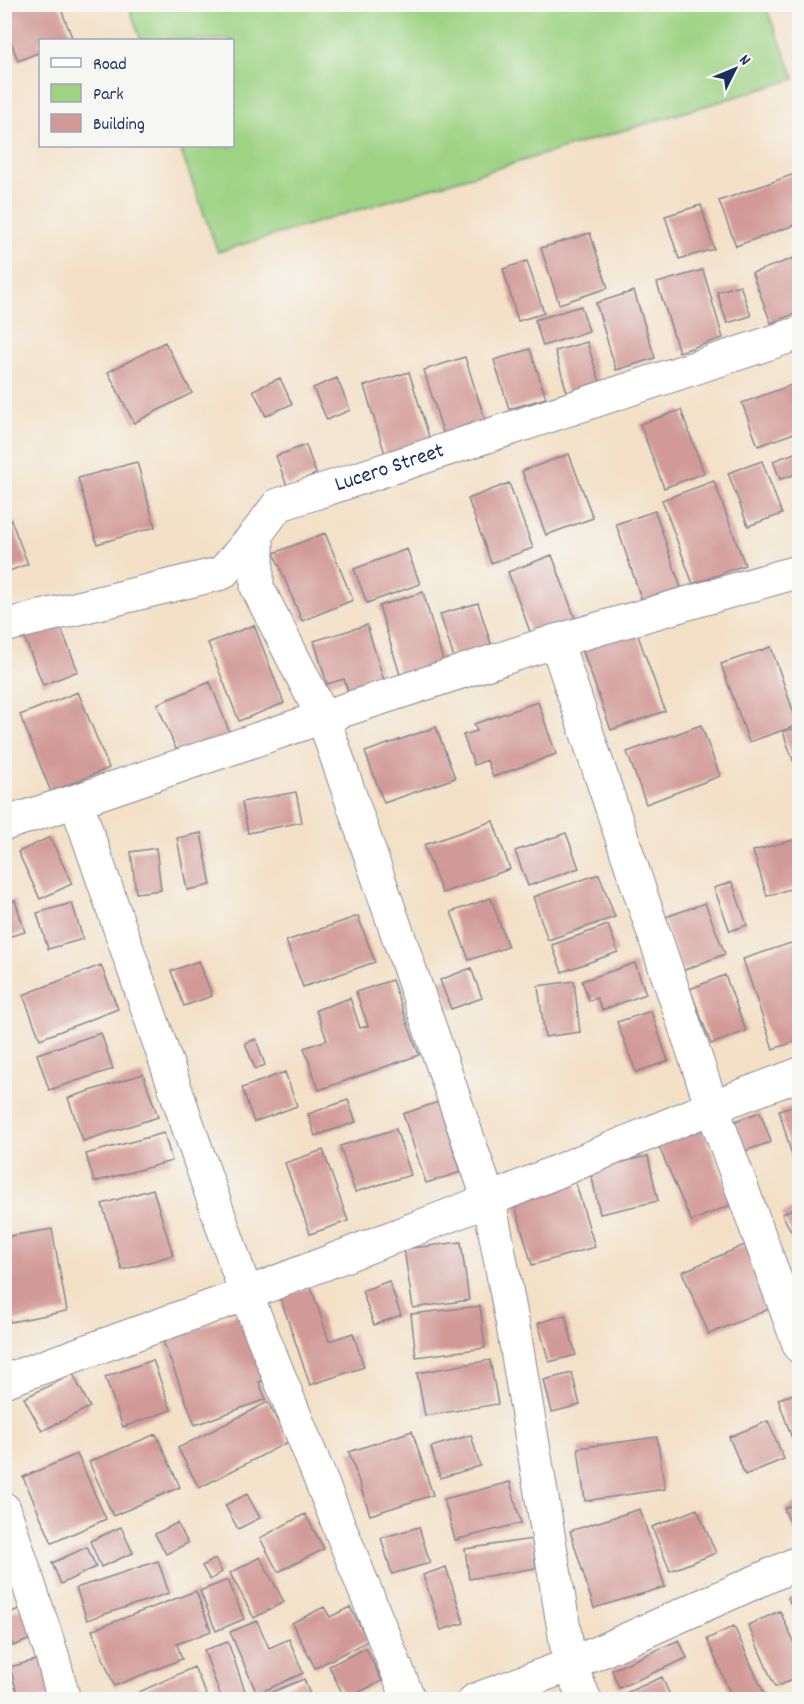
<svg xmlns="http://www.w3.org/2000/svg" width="804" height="1704" viewBox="0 0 804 1704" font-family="Dekko,sans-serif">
	<rect width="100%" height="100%" fill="#f6f6f2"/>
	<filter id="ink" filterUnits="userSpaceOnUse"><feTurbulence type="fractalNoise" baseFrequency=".0167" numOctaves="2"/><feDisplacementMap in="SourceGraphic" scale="12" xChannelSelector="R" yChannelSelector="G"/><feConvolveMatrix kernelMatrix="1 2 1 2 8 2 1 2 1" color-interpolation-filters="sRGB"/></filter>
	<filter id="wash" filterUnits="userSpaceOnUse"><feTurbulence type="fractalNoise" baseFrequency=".008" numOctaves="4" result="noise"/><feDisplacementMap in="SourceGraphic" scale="24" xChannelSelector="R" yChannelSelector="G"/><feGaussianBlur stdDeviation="1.35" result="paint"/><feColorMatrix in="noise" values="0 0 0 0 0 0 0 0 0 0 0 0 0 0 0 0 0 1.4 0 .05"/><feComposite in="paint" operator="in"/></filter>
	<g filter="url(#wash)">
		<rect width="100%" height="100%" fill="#f3e0c6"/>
		<!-- green -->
		<path fill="#9ed384" stroke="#5c8171" stroke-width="1.5" d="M128,5h637l30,74 -577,173 -39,-106h53v-106h-91z"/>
		<g id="blocks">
			<!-- building -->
			<path fill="#d29a96" d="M4,4h55l14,36h-33v12l-22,9 -14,-37z
				M800,172v51l-64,23 -17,-45z
				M701,205l13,44 -35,10 -14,-43z
				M590,233l18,55 -49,16 -18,-56z
				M800,256v56l-29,11 -19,-50z
				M527,261l17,52 -26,8 -15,-52z
				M703,270l20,68 -44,14 -22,-69z
				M740,285l11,31 -24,7 -10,-31z
				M634,291l21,67 -39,12 -20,-67z
				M581,306l8,25 -46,15 -8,-26z
				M165,342l27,51 -58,30 -26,-51z
				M587,342l14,44 -33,10 -13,-45z
				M530,349l16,49 -37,11 -15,-49z
				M465,357l21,66 -42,13 -20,-66z
				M409,372l22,71 -45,14 -22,-71z
				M280,378l12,26 -26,12 -13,-26z
				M337,378l13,32 -23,10 -14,-32z
				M800,382v49l-42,15 -16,-43z
				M681,410l23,63 -40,15 -24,-64z
				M306,445l10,29 -29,12 -11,-30z
				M800,451v22l-20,6 -7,-18z
				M569,454l24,64 -47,17 -24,-64z
				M762,461l20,53 -34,12 -20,-53z
				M137,462l18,65 -58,17 -19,-66z
				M714,481l31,84 -52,19 -31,-84z
				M509,483l24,65 -42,15 -23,-64z
				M4,502l24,62 -24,9z
				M655,511l27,80 -39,13 -27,-80z
				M325,533l28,67 -51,21 -28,-68z
				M407,549l13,35 -53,19 -13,-34z
				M552,555l24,66 -44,16 -24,-65z
				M423,592l21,72 -43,14 -22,-72z
				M478,603l14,44 -38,11 -14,-44z
				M59,623l19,48 -35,14 -19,-48z
				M254,625l30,78 -45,18 -31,-78z
				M367,625l20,66 -36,11 -7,-23 -17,5 -13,-43z
				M635,627l30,84 -54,19 -30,-84z
				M771,647l27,78 -49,17 -28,-78z
				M210,682l21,54 -52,20 -22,-52z
				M78,692l31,76 -58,24 -31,-77z
				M538,702l18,52 -63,23 -6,-17 -13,5 -11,-30 14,-4 -3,-7z
				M701,725l19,51 -74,28 -19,-52z
				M436,727l19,51 -71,25 -19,-51z
				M800,727v50h-1l-16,-45z
				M296,792l6,30 -54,11 -6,-31z
				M493,821l17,48 -68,24 -18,-48z
				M201,833l10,52 -24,5 -10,-52z
				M566,833l13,35 -51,18 -13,-35z
				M50,837l22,47 -32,15 -22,-47z
				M800,838v48l-33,10 -14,-45z
				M156,848l5,42 -25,3 -5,-41z
				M599,874l16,43 -67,23 -15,-43z
				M732,882l15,43 -17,6 -16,-43z
				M491,898l17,49 -39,13 -18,-48z
				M15,900l10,32 -21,6v-34z
				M72,903l11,36 -35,10 -11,-36z
				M705,903l20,51 -43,17 -19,-53z
				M358,916l17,46 -72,25 -17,-46z
				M608,925l10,27 -56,20 -10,-27z
				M800,940v100l-27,9 -30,-90z
				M199,961l13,35 -28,10 -13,-35z
				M635,963l11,31 -44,16 -5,-12 -8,3 -7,-20z
				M101,965l17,44 -78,30 -17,-44z
				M471,968l11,30 -31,11 -11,-29z
				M725,975l21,56 -35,13 -21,-55z
				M392,980l27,75 -100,35 -15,-42 23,-8 -11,-30 34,-12 10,30 8,-2 -12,-34z
				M574,981l6,51 -35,5 -7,-51z
				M651,1011l17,50 -32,11 -19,-50z
				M101,1033l12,36 -64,21 -12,-36z
				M256,1039l9,26 -10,4 -10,-26z
				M285,1072l12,34 -43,16 -12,-34z
				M143,1074l15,43 -75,24 -15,-43z
				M348,1100l8,22 -41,14 -7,-22z
				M438,1102l23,70 -35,11 -23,-69z
				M800,1104v76h-1l-20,-70z
				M760,1112l11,30 -26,9 -10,-30z
				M702,1128l31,76 -42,17 -32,-74z
				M396,1129l15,46 -56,17 -15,-46z
				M164,1133l8,28 -78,21 -8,-28z
				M323,1150l25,71 -38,13 -25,-71z
				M648,1156l10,45 -58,13 -10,-45z
				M575,1181l20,66 -63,18 -19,-66z
				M153,1189l20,66 -51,15 -20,-66z
				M800,1205v43l-18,-34z
				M52,1229l15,82 -57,11 -6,-29v-56z
				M461,1242l8,58 -56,8 -9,-59z
				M747,1244l27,63 -65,27 -27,-62z
				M389,1281l12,34 -27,10 -12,-34z
				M311,1287l18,54 24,-8 11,34 -54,18 -30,-88z
				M480,1306l5,42 -69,9 -5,-43z
				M247,1310l25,67 -13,5 7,17 -71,26 -32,-84z
				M565,1315l11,40 -27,7 -11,-39z
				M153,1360l18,50 -48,17 -18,-50z
				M490,1360l8,44 -73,12 -8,-43z
				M572,1373l8,32 -28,7 -8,-32z
				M73,1374l17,33 -48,24 -18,-33z
				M800,1392v66h-1l-21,-59z
				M268,1402l20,40 -89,46 -21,-40z
				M768,1421l16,38 -39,16 -16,-38z
				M412,1431l21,64 -63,20 -21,-63z
				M156,1434l24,53 -67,29 -24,-54z
				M471,1435l9,31 -40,12 -9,-31z
				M657,1437l8,52 -80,12 -7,-53z
				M77,1454l29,65 -54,24 -29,-66z
				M510,1482l11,41 -66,17 -11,-41z
				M247,1494l13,24 -22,11 -13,-24z
				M800,1501v27l-6,2 -10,-21z
				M640,1509l25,78 -71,21 -24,-77z
				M697,1509l19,44 -46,18 -18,-44z
				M305,1514l19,35 -46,23 -18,-34z
				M177,1523l11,20 -22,11 -11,-20z
				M121,1527l12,26 -32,14 -11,-26z
				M419,1527l11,36 -38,11 -11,-36z
				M532,1539l4,29 -67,11 -4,-30z
				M87,1547l9,20 -35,17 -9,-21z
				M260,1557l24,45 -30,16 -24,-45z
				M215,1559l7,13 -12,8 -8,-14z
				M158,1561l11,32 -82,27 -11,-32z
				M446,1567l18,56 -23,7 -18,-55z
				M228,1580l16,39 -28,12 -16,-40z
				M196,1591l15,40 -34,13 5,15 -68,27 -22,-56z
				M800,1593v32l-12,-27z
				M29,1605l12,30 -28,11 -9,-22v-9z
				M324,1607l6,10 20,-10 18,34 -53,27 -23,-45z
				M780,1611l20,45v21l-25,10 -27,-62z
				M257,1621l12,27 20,-9 14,34 -46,21 -27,-62z
				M734,1626l31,70 -8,4h-24l-26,-61z
				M679,1640l8,18 -68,30 -7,-18z
				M228,1642l20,58h-26l-18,-50z
				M366,1648l16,33 -37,18 -16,-33z
				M50,1656l10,37 -26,7h-15l-9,-33z
				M194,1667l15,33h-82l-1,-2z
				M5,1677l9,23h-10z
				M662,1677l10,23h-62z
				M304,1679l8,21h-49l-1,-4z"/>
		</g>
	</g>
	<g filter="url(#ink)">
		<use href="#blocks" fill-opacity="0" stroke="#878892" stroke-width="1.5"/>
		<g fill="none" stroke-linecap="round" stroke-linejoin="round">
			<defs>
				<g id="minor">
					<path d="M257,533v54l66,130 166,483 24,126 57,339 15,35"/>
					<path id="s1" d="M4,626l218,-53 35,-40 21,-28 522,-172"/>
					<path d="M556,641l156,466 88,240"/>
					<path d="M76,801l170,493 163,406"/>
					<path d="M4,824l72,-23 247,-84 233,-76 244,-70"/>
					<path d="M4,1381l242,-87 243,-94 223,-93 88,-33"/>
					<path d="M4,1509l48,146 12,45"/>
					<path d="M475,1700l95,-35 230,-103"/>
				</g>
			</defs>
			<!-- minor casing -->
			<use href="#minor" stroke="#878892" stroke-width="35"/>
			<!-- minor -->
			<use href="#minor" stroke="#fff" stroke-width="33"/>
		</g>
	</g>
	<g text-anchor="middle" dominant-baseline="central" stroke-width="6" stroke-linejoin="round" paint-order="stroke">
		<!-- street labels -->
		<g font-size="22" fill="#1b2f5e" stroke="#f6f6f2">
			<text stroke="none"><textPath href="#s1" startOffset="430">Lucero Street</textPath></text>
		</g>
	</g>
	<!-- margin -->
	<rect width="804" height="1704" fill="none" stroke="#f6f6f2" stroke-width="24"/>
	<!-- legend -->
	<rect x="39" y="39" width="195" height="108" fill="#f6f6f2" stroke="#9ea6b7" stroke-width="1.5"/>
	<rect x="51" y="58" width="30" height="9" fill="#ffffff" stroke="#9ea6b7" stroke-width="1.5"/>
	<text x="93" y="69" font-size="18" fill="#1b2f5e">Road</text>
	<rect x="51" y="84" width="30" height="18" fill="#9ed384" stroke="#9ea6b7" stroke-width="1.5"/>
	<text x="93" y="99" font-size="18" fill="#1b2f5e">Park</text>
	<rect x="51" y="114" width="30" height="18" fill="#d29a96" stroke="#9ea6b7" stroke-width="1.5"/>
	<text x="93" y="129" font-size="18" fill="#1b2f5e">Building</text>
	<!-- north arrow -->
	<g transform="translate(735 69) rotate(47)" stroke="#f6f6f2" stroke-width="4.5" paint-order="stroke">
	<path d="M0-4.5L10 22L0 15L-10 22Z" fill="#1b2f5e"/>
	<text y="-9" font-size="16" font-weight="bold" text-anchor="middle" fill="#1b2f5e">N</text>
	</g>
</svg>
